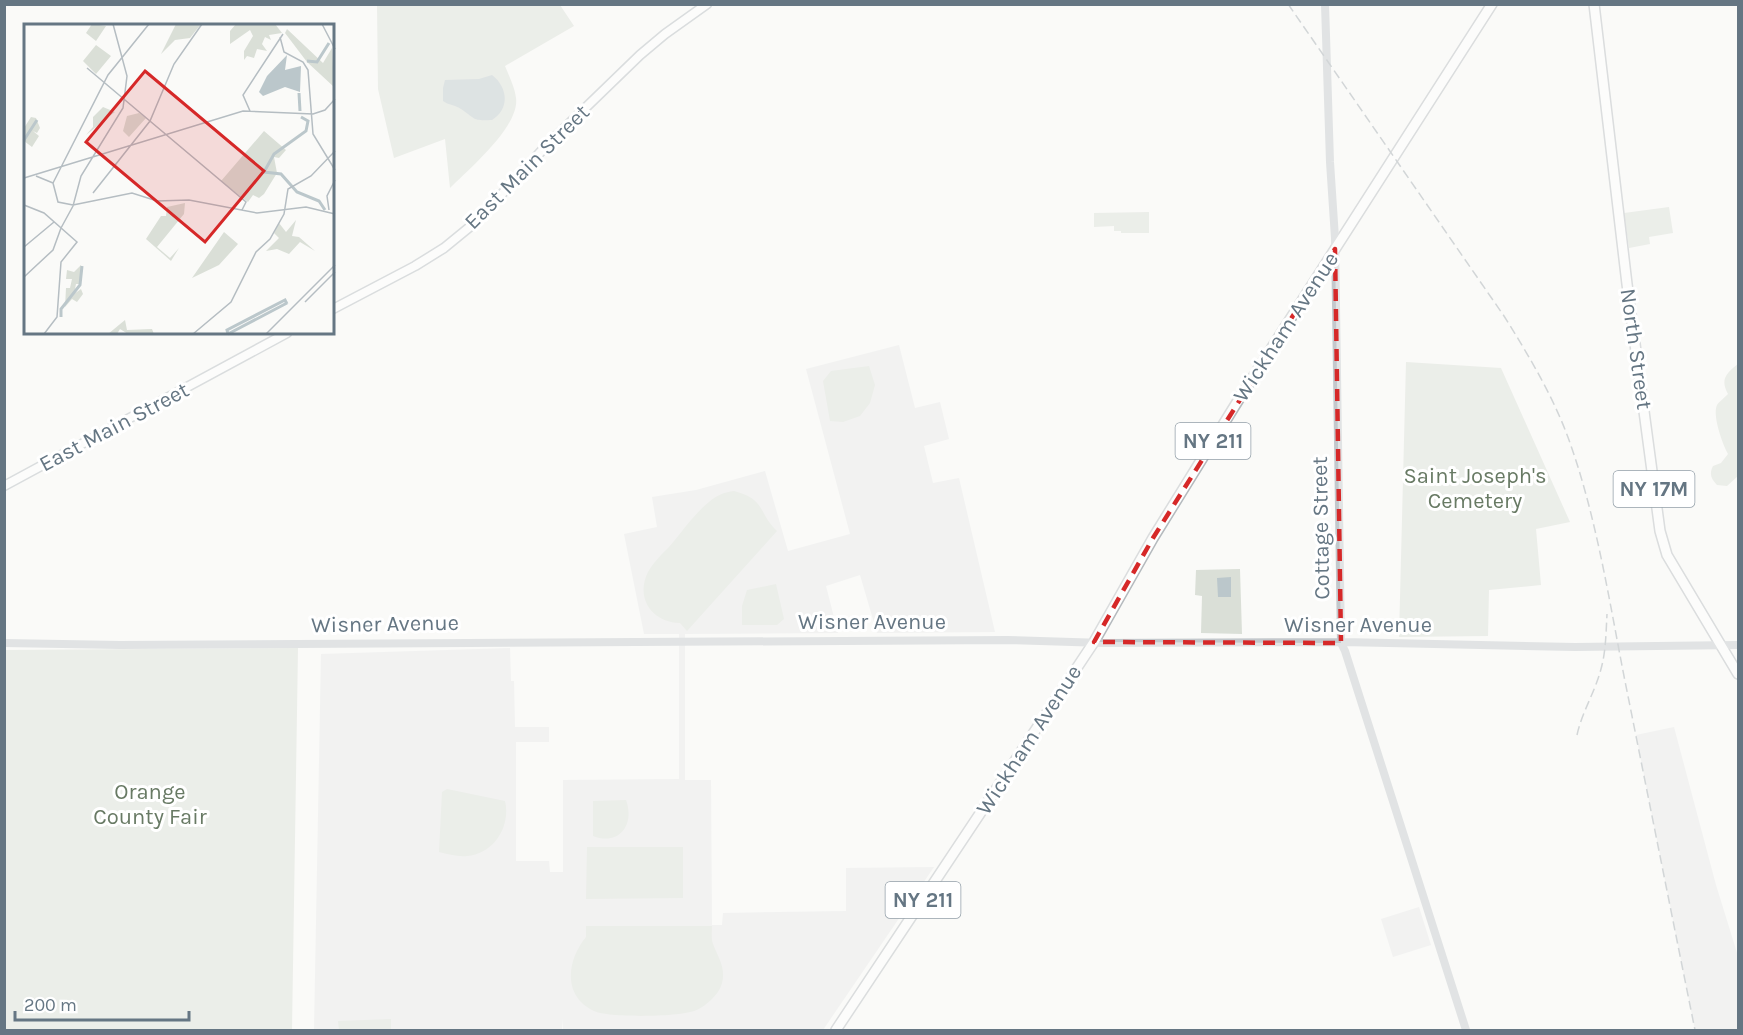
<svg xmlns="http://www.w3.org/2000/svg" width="1743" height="1035" viewBox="0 0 1743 1035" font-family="Karla,sans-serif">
	<rect width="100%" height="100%" fill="#fafaf8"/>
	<!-- built -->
	<path fill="#e8e9e9" d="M899,345l16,63 25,-6 9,37 -25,7 9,37 26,-5 36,154 -118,1 -17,-58 -34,11 12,47 -153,1v146h26l1,145h10l1,-12 123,-2v-43l88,-1 -111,163h-260v-11l-1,11h-248l7,-376 189,-6 1,33h3l1,46h34v15h-33v119h33l1,11h13v-92l116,-1v-145h-35l-20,-100 33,-7 -5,-30 44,-7 69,-19 23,80 62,-17 -44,-165z
		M1674,727l42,158 22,71v74h-43l-59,-295z
		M1419,907l12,38 -38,12 -12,-38z"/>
	<!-- green -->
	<path fill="#dadfd7" d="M377,5h183l14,21 -69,40c4,10 10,22 11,32 4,28 -47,71 -66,90l-5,-49 -51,19 -16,-69z
		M1669,207l4,26 -24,4 1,7 -21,4 -5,-35z
		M1149,212v21h-28v-2h-7v-5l-20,1v-14z
		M1406,362l95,6 69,154 -34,7 5,56 -52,5 -1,46 -89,1z
		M1738,364v112l-11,10 -10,-1c-6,-6 -8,-11 -4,-19l8,-3 7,-9c-5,-9 -16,-38 -11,-49 2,-3 7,-7 11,-11 -8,-14 -2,-21 10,-30z
		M869,366l6,19 -5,18 -10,13 -17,6 -13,-1 -7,-40 8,-10z
		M734,491c33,9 23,21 43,40l-90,100 -7,-8c-28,-1 -45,-25 -32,-51 5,-9 14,-18 21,-25 13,-15 25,-33 40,-45 8,-7 16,-10 25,-11z
		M1240,569l2,65 -41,-1 1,-37 -7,-1 1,-25z
		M776,584l8,35 -7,6h-35v-19l5,-16z
		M298,648l-6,382h-287v-380z
		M447,789l58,12c6,25 -11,53 -38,55 -9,1 -19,-2 -28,-4l3,-60z
		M626,800c9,25 -7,46 -33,36v-35z
		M587,847h96v51l-97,1z
		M586,926h126c0,5 -1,13 1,18 5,13 13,24 9,39 -3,12 -17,24 -28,28 -17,6 -85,7 -100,0 -32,-15 -27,-51 -8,-74z
		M391,1019v11h-52l-1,-9z"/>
	<!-- water -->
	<path fill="#bbc7cb" d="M492,75c16,12 18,34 0,45 -20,1 -16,-1 -31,-11 -5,-4 -13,-4 -18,-8v-13l2,-8 34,-1z
		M1231,577v20h-13l-1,-19z"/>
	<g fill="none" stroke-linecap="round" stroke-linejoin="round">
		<!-- stream -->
		<path stroke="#bbc7cb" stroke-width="1.5" d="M4,1030h1"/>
		<defs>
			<path id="secondary" d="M333,309l82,-43 29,-18 33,-27 69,-75 94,-91 25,-21 42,-30
				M4,486l283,-153"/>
			<path id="primary" d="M1594,4l33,280 33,247 7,24 71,119
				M836,1030l258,-388 59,-104 86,-139 253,-395"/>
		</defs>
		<!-- secondary casing -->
		<use href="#secondary" stroke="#b3babf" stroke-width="11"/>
		<!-- primary casing -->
		<use href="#primary" stroke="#b5babe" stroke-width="12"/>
		<!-- tertiary -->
		<path stroke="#c3c8cc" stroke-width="8" d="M1325,4l5,158 5,76 6,405 4,8 121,379
			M4,643l116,2 887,-5 97,3 239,-1 232,5 163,-2"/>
		<!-- secondary -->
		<use href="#secondary" stroke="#fff" stroke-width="8"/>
		<!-- primary -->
		<use href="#primary" stroke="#fff" stroke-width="9"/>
		<!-- rail -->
		<path stroke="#a2aab0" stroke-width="1.5" stroke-dasharray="9 4.5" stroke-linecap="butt" d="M1288,4l216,312c25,40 49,80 65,124 30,84 42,174 60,261 22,110 44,220 66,329
			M1577,735c5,-23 18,-43 24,-66 5,-18 5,-37 6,-55"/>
	</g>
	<!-- marked area -->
	<path d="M0 0H1743V1035H0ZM1335,249l6,394 -247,-1 59,-104z" fill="#fafaf8" fill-opacity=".55" fill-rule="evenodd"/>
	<path fill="none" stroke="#d62828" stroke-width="4.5" stroke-dasharray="12 8" stroke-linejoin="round" d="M1335,249l6,394 -247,-1 59,-104z"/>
	<g text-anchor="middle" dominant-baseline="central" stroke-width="6" stroke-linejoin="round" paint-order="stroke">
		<!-- shield labels -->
		<g fill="#fff" stroke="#939fa8" stroke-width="1.5">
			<rect x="1175.5" y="423" width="75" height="36" rx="4.5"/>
			<rect x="1613.5" y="471" width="81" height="36" rx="4.5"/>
			<rect x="885.5" y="882" width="75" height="36" rx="4.5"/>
		</g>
		<g font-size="21" font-weight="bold" fill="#657683">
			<text x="1213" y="441">NY 211</text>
			<text x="1654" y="489">NY 17M</text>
			<text x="923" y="900">NY 211</text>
		</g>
		<!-- street labels -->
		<g font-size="22" fill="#657683" stroke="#fff">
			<text transform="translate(527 167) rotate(-45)">East Main Street</text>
			<text transform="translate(1286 327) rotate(-57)">Wickham Avenue</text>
			<text transform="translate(1636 349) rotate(82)">North Street</text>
			<text transform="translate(114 427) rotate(-28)">East Main Street</text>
			<text transform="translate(1321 528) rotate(-91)">Cottage Street</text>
			<text x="872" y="622">Wisner Avenue</text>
			<text transform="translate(385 624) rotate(-1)">Wisner Avenue</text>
			<text x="1358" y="625">Wisner Avenue</text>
			<text transform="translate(1029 740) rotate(-57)">Wickham Avenue</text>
		</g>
		<!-- park labels -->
		<g font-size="22" fill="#687a64" stroke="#fff">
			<text x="1475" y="476">Saint Joseph's<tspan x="1475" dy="25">Cemetery</tspan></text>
			<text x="150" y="792">Orange<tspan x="150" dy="25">County Fair</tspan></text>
		</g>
	</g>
	<!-- overview -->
	<g transform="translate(24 24)">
		<rect width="310" height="310" fill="#fafaf8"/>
		<path d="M68,0l14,2 -10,15 -10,-8zM152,0h25l-11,14 -15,2 -14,14zM212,0h39l7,9 -13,2 2,5 -6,-3 -3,7 5,7 -10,-2 -3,9 -7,-2 -3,4v-9l9,-15 -3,-6 -20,14v-13zM263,5l36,34 9,-15 2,39 -27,-25 -22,-29zM72,21l15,11 -15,18 -13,-13zM79,83l12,5 -29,23 7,-8v-10zM115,89l7,5 -17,19 -6,-6 4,-15zM7,93l5,1 4,10 -3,5 -4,-2 6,5 -7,11 -8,-6v-13zM240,107l22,19 -7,8 -5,-1 3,16 -13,21 -5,4 -6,-3 -5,7 -27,-21zM161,179l-1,11 -27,33 13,11 9,-10 -8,13 -25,-22 15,-23h5l1,-9zM272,196l-4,16 7,1 16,14 -15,-9 -11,12 -12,-5 -11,2 13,-13 -5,-5 5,-10 7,9zM200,208l14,12 -19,21 -27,13zM57,241v19h-5l-2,10 7,-5 2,5 -6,8 -5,-3 -7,8 1,-19h4l2,-9h-6l1,-9 7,2zM101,296l2,10 25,-1 2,5h-26l-8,-5 -3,5h-9z" fill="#dadfd7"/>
		<path d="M263,31l-2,15 16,-4 -1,26 -15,-5 -22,9 -4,-4 8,-16z" fill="#bbc7cb"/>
		<path fill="none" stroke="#bbc7cb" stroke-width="3" d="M283,37l10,1 12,-19M275,69l1,18M277,93l7,4 -2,10 -32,23 -10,18 17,2 16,18 22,9 6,9M0,116l13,-20M37,293v-8l19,-24 2,-19M204,310l-1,-4 58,-30 2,4M204,310l59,-31"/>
		<path fill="none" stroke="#b5bdc2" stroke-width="1.5" d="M298,0l13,25M256,13l4,15 19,10 5,8 5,64 22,36M63,44l159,134 -4,8M226,87l-7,-16 40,-61M12,152l17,7M0,154l219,-67 70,3 12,-4 10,-11M29,159l55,-108 41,-51M29,159l5,19 15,3M69,169l57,-72 24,-57 28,-40M0,181l20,8 33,29 -16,20 -4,55 -13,17M49,181l59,-12 25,8 32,-1 68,13 49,-6 29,7M305,186l-2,-14 8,-16M37,204l12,-22 8,-30 42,-68 4,-32 -14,-52M0,223l30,-25M0,253l29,-27 8,-22M281,278l30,-30M169,310l38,-32 25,-50 14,-13 14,-25 4,-25 23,-13 24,-25M242,310l69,-69"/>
		<path fill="#d62828" fill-opacity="0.15" stroke="#d62828" stroke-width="3" d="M121,47l119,100 -59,71 -119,-100z"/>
		<rect width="310" height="310" fill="none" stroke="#657683" stroke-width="3"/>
	</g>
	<!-- border -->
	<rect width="1743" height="1035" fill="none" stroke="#657683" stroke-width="12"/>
	<!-- scale -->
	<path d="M15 1011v9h174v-9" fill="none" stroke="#657683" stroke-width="3"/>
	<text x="24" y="1011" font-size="18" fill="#657683" stroke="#ffffff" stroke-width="4.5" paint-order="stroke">200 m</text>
</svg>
